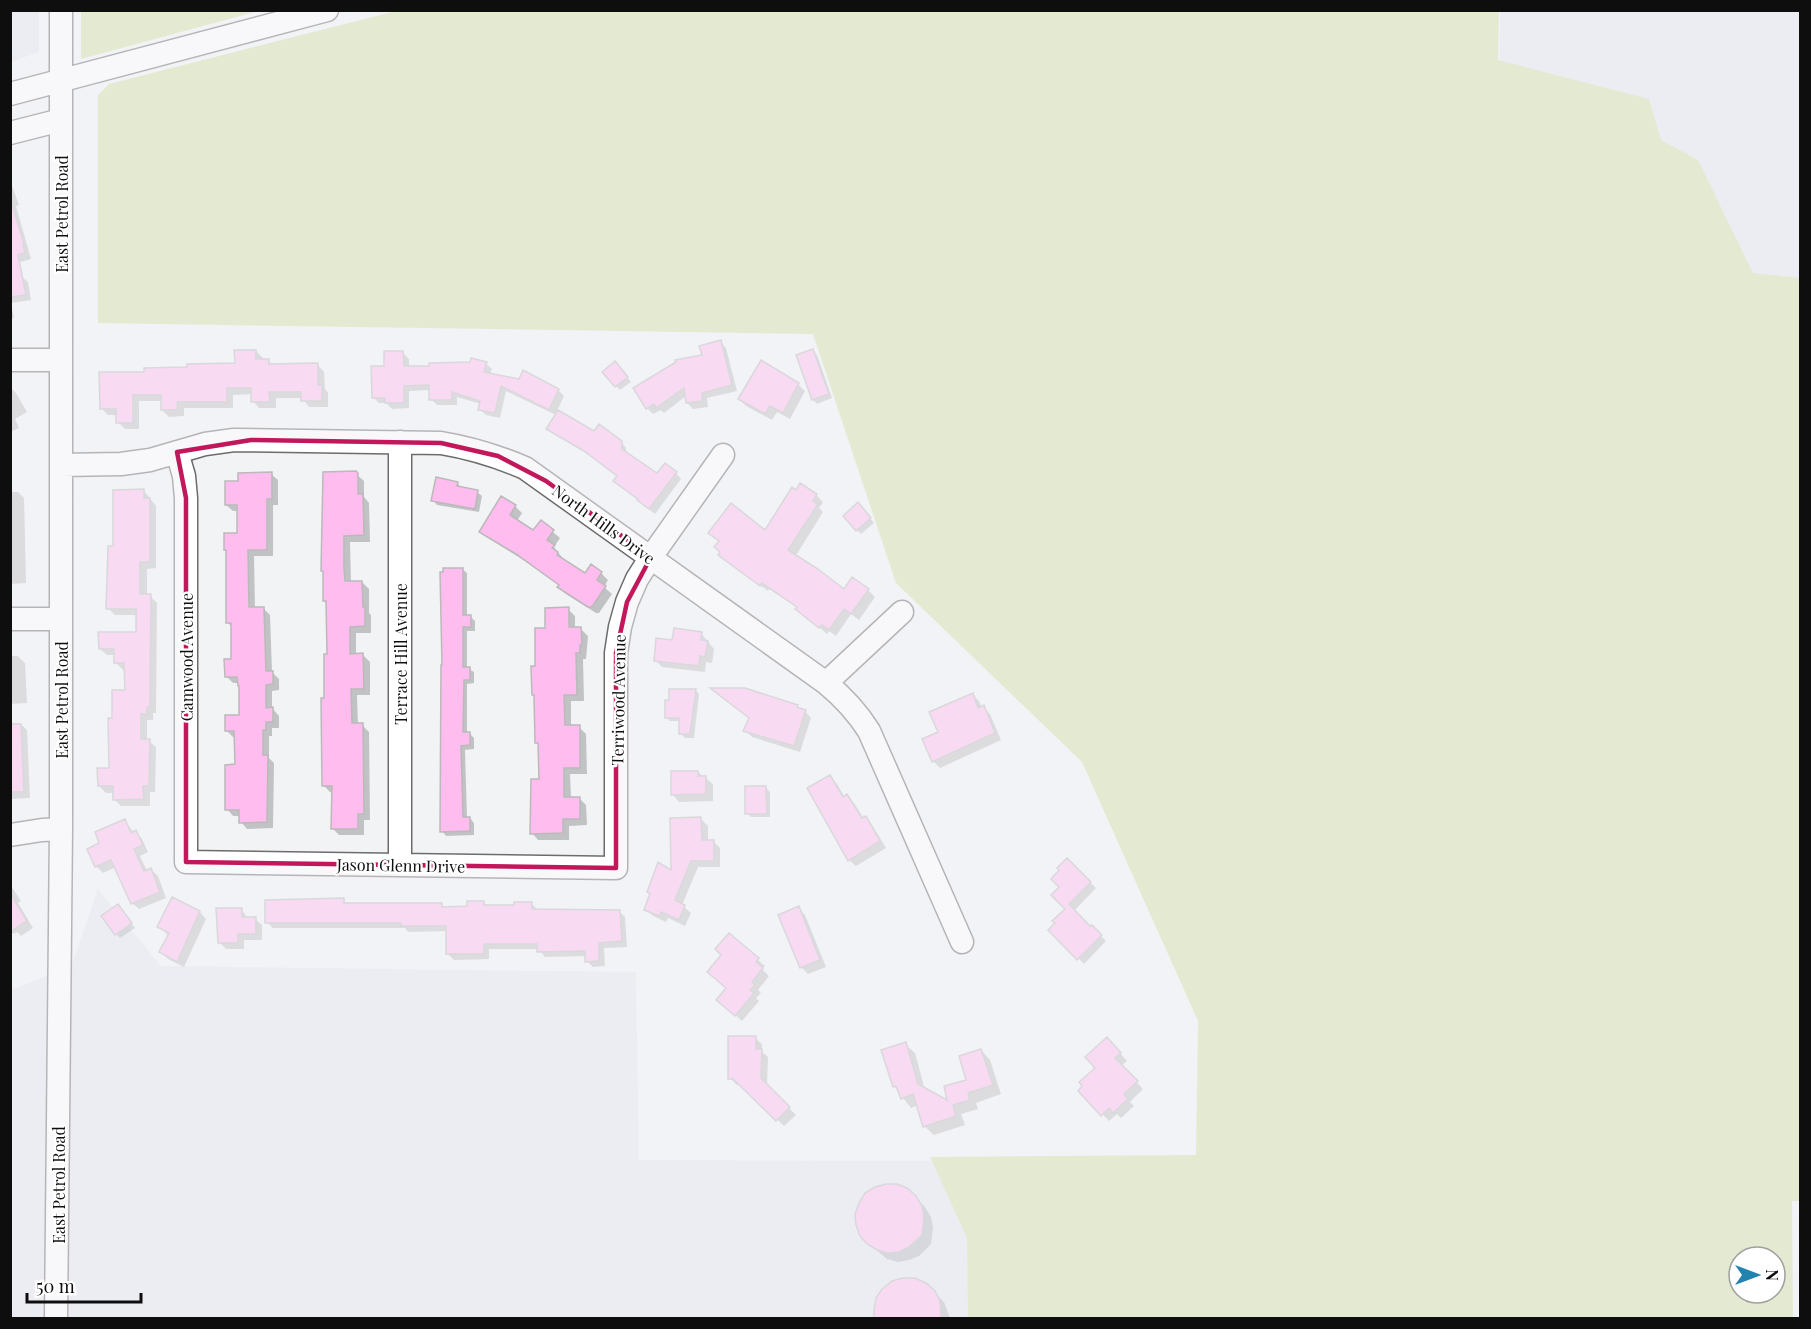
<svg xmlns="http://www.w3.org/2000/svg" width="1811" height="1329" viewBox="0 0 1811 1329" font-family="'Playfair Display',serif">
	<rect width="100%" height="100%" fill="#f2f3f5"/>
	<!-- built -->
	<path fill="#e4e7ef" d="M10,11h29v41l-28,10z
		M1500,11h300v277l-302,-38z
		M98,889l63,77 475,6 3,188 838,3 234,155h-1700v-328l61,-25z"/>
	<!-- green -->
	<path fill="#d3e0a4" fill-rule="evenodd" d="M81,11v-1l178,1 -178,48z
		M396,11h1103l-1,49 151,39 12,41 37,20 55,113 47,5v923h-8l1,117h-825l-1,-80 -37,-81 266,-2 2,-134 -116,-259 -186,-179 -83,-249 -715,-11v-228l11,-11zM1739,1257h36v36h-36z"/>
	<!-- shadow -->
	<path fill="#0003" d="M10,180l9,25 -3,1 15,53 -14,4 -7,-8z
		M22,277l6,5 3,18 -20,3 3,15 -4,1v-40z
		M720,342l6,6 11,43 -30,7 1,9 -15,2 -6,-6 -1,-7 -22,17 -3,-3 -8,4 -6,-6z
		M813,350l4,5 15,43 -15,6 -4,-4z
		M256,351l7,7v3h5l5,4h45l6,7 1,17 3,4v14h-19l-7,-9h-26v10h-17l-6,-7v-7l-20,1v13h-49v8l-15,1 -7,-7v-9h-23v28h-14l-7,-7v-7h-10l-7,-7 45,-34 90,-9z
		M403,353l6,6v9l77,-4 6,5 -2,5 68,16 6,6 -7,15 37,22 27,9 5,6v6l31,21 19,-2 5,6 -26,35 -35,-28 -5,-5 3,-5 -27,-20 -37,-22 -6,-5 8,-14 -50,-24 -6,27 -14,-3 -6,-6 1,-5 -24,-7v8h-20l-6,-6v-9l-22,1v17l-17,1 -6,-6h-7l-6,-6 13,-30z
		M762,362l36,22 7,7 -15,28 -13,-7 -5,8 -26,-14 -7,-7z
		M619,367l12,15 -11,8 -4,-4z
		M10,387l6,6 11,19 -12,7 4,9 -9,4z
		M355,473l9,8v16l5,6 1,39h-20l1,41 11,-1 7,7v24l2,2v18h-15v22h7l7,7v33h-13l1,30h4l7,7 1,88h-6v15h-25l-6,-6v-37h-3l-7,-7 5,-130 -1,-52 -2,-3z
		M271,474l7,6v25h-5v51h-19l1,53 8,-1 7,7 2,57 7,7v11l-7,1v17l7,8v12h-7v8h-3v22l5,5 -1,65 -26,1 -6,-7v-6h-8l-6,-7 9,-43v-29h-3l-7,-7 15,-13 -2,-34h-6l-7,-7 7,-16 -1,-33 -5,-5 1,-70 -3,-2 14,-15v-24h-6l-7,-6 13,-23z
		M457,483l4,4 16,5 5,4 -3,16 -42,-7 -4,-5z
		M144,491l12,15v62l-9,1v27h3l7,7 -1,110h-3v7h-6v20l9,7 -1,45h-5v14h-29l-7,-7v-6h-8l-7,-7 11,-17 4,-50 12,-27v-22h-3l-7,-7v-8h-9l-7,-6 37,-16v-18h-22l-7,-7 6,-60z
		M10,492h8l6,6 2,85 -16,1z
		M796,492l20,3 7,7 -4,6 4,4 -28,45 49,34 24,-1 7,7 -16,23 -8,-6 -15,22 -7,-5 -2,3 -29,-26 -29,-19 -1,2 -48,-36 45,-23z
		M515,506l7,7 -5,8 17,11 7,-10 19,16 -6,9 10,13 22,15 15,-2 7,7 -4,7 8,7 -13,19h-3l-30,-19 -7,-7 1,-1 -35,-25 -37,-23 -7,-6z
		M862,509l12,14 -13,11 -4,-4z
		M462,569l5,4v43h3l5,5v10h-8v37l7,4v11l-7,1v50h3l4,4v11l-9,1 2,68h3l4,5v12l-28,1 -4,-5z
		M568,609l7,7v13h6l7,7 -2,23h-3l1,42h-13v26h8l7,7 1,40h-17l1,24h8l7,7 1,20 -18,1v14h-31l-6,-7 8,-53v-34l-4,-4 1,-74 9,-39z
		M701,633l13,16 -2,14 -6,-1 -1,10 -43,-5 -7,-7 18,-18z
		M10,656h8l7,7 2,40 -17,1z
		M695,690l4,4 -5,44h-9l-4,-4v-13h-11l-4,-4z
		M714,690l83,16 8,5 6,7 -11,34 -48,-15 -7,-7 5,-11z
		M972,694l7,7 3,7 1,-1 7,7 11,26 -61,28 -7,-7 7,-28z
		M10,723h10l7,7 3,68 -20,1z
		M698,772l15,12v17l-34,1 -6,-7z
		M830,777l7,7 8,14 2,-2 7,7 10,16 1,-1 7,7 14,23 -30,18 -7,-6z
		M766,788l4,4v25h-19l-4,-4z
		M701,819l7,7v15h5l7,7v19h-22l-16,38 9,8 -6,13 -17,-8 -2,4 -13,-6 -7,-7 26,-36z
		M125,821l9,12 1,-1 7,7 6,13 -8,4 7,15 4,-1 7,6 8,22 -27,11 -7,-6 -16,-36 -13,6 -7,-7 5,-23z
		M1067,860l29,28 -22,23 32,30 -22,23 -34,-34 17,-21 -6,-22z
		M10,884l11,17 -3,2 15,25 -12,8 -4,-4 -3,2 -4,-3z
		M173,899l27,13 6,7 -22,48 -16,-8 -7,-7 8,-16 -10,-9z
		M343,900l5,5 93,-1 4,4 24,-1 14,-5 4,4h29l15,-3 6,6 82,2 6,6 2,30 -23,1 1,18 -12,1 -6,-6 -1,-5 -41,1 -6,-8h-50v10l-35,1 -6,-6v-23l-40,1 -3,-4h-132l-6,-6z
		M798,908l7,7 21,52 -18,7 -7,-7z
		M122,910l13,18 -15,10 -4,-4z
		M242,910l6,9h7l7,6v15h-18v9h-18l-7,-7z
		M729,935l36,31 -3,3 7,7 -11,14 3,3 -5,5 3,3 -17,20 -17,-15 3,-18 -5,-33z
		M755,1038l7,6v8l6,5 -1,29 29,29 -12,11 -43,-41h-4l-7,-7z
		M1107,1039l20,22 -6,5 22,23 -13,13 4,4 -13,12 -4,-4 -8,7 -29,-30 17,-23z
		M905,1044l10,9 10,37 24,13 19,-22 13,-31 9,10 11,34 -25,9 2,6 -17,5 4,11 -31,10 -10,-9 -6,-21 -7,3 -17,-22z
		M915,1197l10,10 6,10 2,10 -2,17 -12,12 -10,4 -11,2 -11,-3 -19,-16z
		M934,1292l10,10 6,16h-74l-1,-8z"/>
	<!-- building -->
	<path fill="#ffbcee" stroke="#bbb9ba" stroke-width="1.5" d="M13,208l11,36 -1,1 2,8 -7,2 8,40 -16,2v-88z
		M721,340l11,45 -30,8 1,8 -17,2 -2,-15 -28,20 -2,-4 -8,5 -13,-21 43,-26 -1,-2 27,-5 -3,-9z
		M813,349l16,45 -17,6 -16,-45z
		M234,350h22v9h13v5l49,-1v22h4v16h-21v-9h-32l1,10h-19v-14h-24v14h-50l1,8h-17v-15h-28v28h-17v-14h-16l-1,-37h45v-4l43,-1v-3l48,-1z
		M384,351h19l1,15h25v-3l41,-1 1,-4 16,4 -3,10 35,7 4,-9 36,19 -10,21 -48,-24 -6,27 -17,-3 2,-9 -28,-9v8h-23v-15l-25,1v17h-19v-5h-13l-1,-32h13z
		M761,360l38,23 -16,30 -13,-7 -5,8 -27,-15z
		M615,361l13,16 -13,10 -13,-15z
		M558,410l36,21 5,-7 23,17v8l35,24 8,-10 12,9 -28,37 -12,-9 1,-1 -25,-18 4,-5 -33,-25 -38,-22z
		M356,471l2,2v21h5l1,41 -20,1v32l1,13h17l1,26h2v19l-15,1v27l13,-1 1,36h-13l1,34h11l1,91h-6v15h-27l1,-43h-10l-1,-88h3v-44h3l-1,-53h-3v-30h-2l2,-99z
		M272,472v27h-5v51h-19l1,57h15l2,64h7v13l-7,1v23l7,-1v15h-7v8h-3v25h5l-1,67 -28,1v-13h-14v-45l10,-1 -1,-33h-9v-16h14v-29h-1l-1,-9h-12l-1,-18h7v-36h-5v-73h-2v-17h13v-28h-12v-24h13v-8z
		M436,477l22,5 -1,4 21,4 -3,19 -44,-8z
		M800,483l17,11 -4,7 5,3 -30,46 30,19 26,20 8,-12 17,12 -18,25 -7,-5 -15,21 -7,-5 -3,3 -24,-19 2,-2 -35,-24 -2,3 -42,-31 2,-3 -6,-5 5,-6 -11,-8 23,-30 34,27 27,-43 4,3z
		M144,489v9h6v64h-10v32h11l-1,113h-3v7h-6v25h9l-1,47h-6l1,13 -31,1v-14h-15l-1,-18h12l-1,-50h4v-28h13l-1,-27h-10v-14h-15l-1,-17h38v-23h-30l2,-63h5v-56z
		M501,496l15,9 -6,10 23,15 8,-10 13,10 -7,10 8,5 -3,3 6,4 -1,3 28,18 6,-9 11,8 -5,8 9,6 -14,21h-4l-31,-20 2,-2 -43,-31 -37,-22z
		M858,502l13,16 -15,13 -13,-15z
		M443,568h20v47h8v12h-8v40h7v13h-6l-1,52h7v13l-9,1 2,71h7v14l-30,1 1,-167h1l-2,-93h3z
		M569,607v20h12l1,18h-2v8h-4l1,42h-13l1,30h15v43h-16v29h16v22h-17v14l-33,1 1,-55h8l-1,-36h-3l-1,-48h-2l-1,-29h4v-38h10v-20z
		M674,628l28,4 -1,8 7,1 -3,16 -5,-1 -1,10 -45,-5 2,-23 16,2z
		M710,688h35l53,17 -1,2 9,3 -12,36 -51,-15 6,-13z
		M669,689h27l-6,45h-11v-16h-14v-18h4z
		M973,693l5,15 6,-3 11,28 -63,29 -10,-23 16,-7 -9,-20z
		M10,724h11l3,68h-14z
		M671,771h27v5h8v18l-35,1z
		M830,775l13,22 4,-3 15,24 4,-2 14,25 -32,20 -41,-73z
		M745,786h21l1,28h-22z
		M701,817l1,23h12v21h-23l-16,39 10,5 -6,15 -18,-8 -2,4 -15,-6 6,-17 -3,-1 11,-30 13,8 -1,-52z
		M125,819l6,14 5,-3 7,15 -9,4 10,22 7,-3 9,24 -29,12 -20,-44 -16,7 -8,-18 12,-6 -4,-11z
		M1067,858l24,24 -22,22 21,22 2,-1 10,10 -25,25 -29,-30 7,-7 -3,-2 13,-12 -14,-14 8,-8 -8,-8 8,-9 -2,-2z
		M10,893l17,28 -17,11z
		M172,897l28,14 -23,51 -18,-10 10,-19 -12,-6z
		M344,898v5h98v4l25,-1v-5h17v4h30v-3h18v7l88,1 2,31 -23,2v18l-14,1v-11l-48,1v-8h-53v10h-38v-28h-45v-3h-136v-23z
		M118,904l14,19 -17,12 -14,-19z
		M799,906l21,54 -20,8 -22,-53z
		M216,908h26v9h14v17h-18v9h-20z
		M729,933l30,25 -3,4 7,6 -11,14 3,3 -5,5 4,3 -19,23 -19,-16 10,-12 -19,-16 14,-17 -6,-6z
		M728,1036h28v13h6l-1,29 29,29 -14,14 -43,-42h-5z
		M1107,1037l14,16 -6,5 23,23 -14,13 4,5 -15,14 -4,-5 -8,8 -23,-25 4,-5 -3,-4 16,-14 -10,-11z
		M906,1042l12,42 29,16 -3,-14 22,-6 -7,-24 22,-7 12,36 -25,8 2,7 -17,5 3,11 -33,11 -10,-33 -12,5 -5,-13 -3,1 -12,-37z
		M886,1184h11l10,4 9,8 6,10 2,11 -2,18 -13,12 -10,5 -11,1 -11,-3 -10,-6 -7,-8 -4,-11 -1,-11 4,-11 6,-10 10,-6z
		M903,1278h12l11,5 9,8 5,10 1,17h-67v-8l2,-12 6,-9 10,-8z"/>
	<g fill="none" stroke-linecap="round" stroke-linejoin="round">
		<defs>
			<path id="minor" d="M10,94l317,-84
				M10,133l51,-13
				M10,360h51
				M400,442v423
				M177,452l7,24 2,22v364l430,6v-215l4,-26 7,-25 10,-23 14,-22 72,-102
				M61,465l60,-1 29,-4 55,-16 29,-4 207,3c30,5 56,13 84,25l301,215c17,14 31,29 43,48l93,211
				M10,619h51
				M826,683l76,-71
				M10,835l32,-5 19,-1
				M56,1318l5,-489v-819"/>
		</defs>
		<!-- minor casing -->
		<use href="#minor" stroke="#6c6c6e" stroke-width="25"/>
		<!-- minor -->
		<use href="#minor" stroke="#fff" stroke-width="22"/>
	</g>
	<!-- marked area -->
	<path d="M0 0H1811V1329H0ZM251,440l190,3 57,13 48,25 105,76 -24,45 -11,51v215l-430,-6v-364l-9,-46z" fill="#f2f3f5" fill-opacity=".55" fill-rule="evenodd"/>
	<path fill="none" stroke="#c2185b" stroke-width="4.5" stroke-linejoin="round" d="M251,440l190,3 57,13 48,25 105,76 -24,45 -11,51v215l-430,-6v-364l-9,-46z"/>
	<g text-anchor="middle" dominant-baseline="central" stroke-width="4.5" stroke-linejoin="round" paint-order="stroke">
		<!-- street labels -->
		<g font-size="16" fill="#0e0e0f" stroke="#fff">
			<text transform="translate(61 214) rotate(-90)">East Petrol Road</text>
			<text transform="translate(604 524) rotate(36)">North Hills Drive</text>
			<text transform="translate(400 654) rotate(-90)">Terrace Hill Avenue</text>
			<text transform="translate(186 657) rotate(-90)">Camwood Avenue</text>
			<text transform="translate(61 700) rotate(-90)">East Petrol Road</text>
			<text transform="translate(618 700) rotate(-89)">Terriwood Avenue</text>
			<text transform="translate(401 865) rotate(1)">Jason Glenn Drive</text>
			<text transform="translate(58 1185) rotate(-90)">East Petrol Road</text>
		</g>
	</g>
	<!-- border -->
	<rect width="1811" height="1329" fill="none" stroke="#0e0e0f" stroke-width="24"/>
	<!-- north arrow -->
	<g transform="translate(1757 1275) rotate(90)"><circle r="28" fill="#ffffff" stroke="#9f9f9f" stroke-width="1.5"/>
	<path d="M0-4.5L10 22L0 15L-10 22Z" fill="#2183ae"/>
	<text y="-9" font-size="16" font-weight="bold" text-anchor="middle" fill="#0e0e0f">N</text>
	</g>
	<!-- scale -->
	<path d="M27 1293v9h114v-9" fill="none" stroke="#0e0e0f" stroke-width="3"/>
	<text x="36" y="1293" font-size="18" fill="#0e0e0f" stroke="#ffffff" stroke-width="4.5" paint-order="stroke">50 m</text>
</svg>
